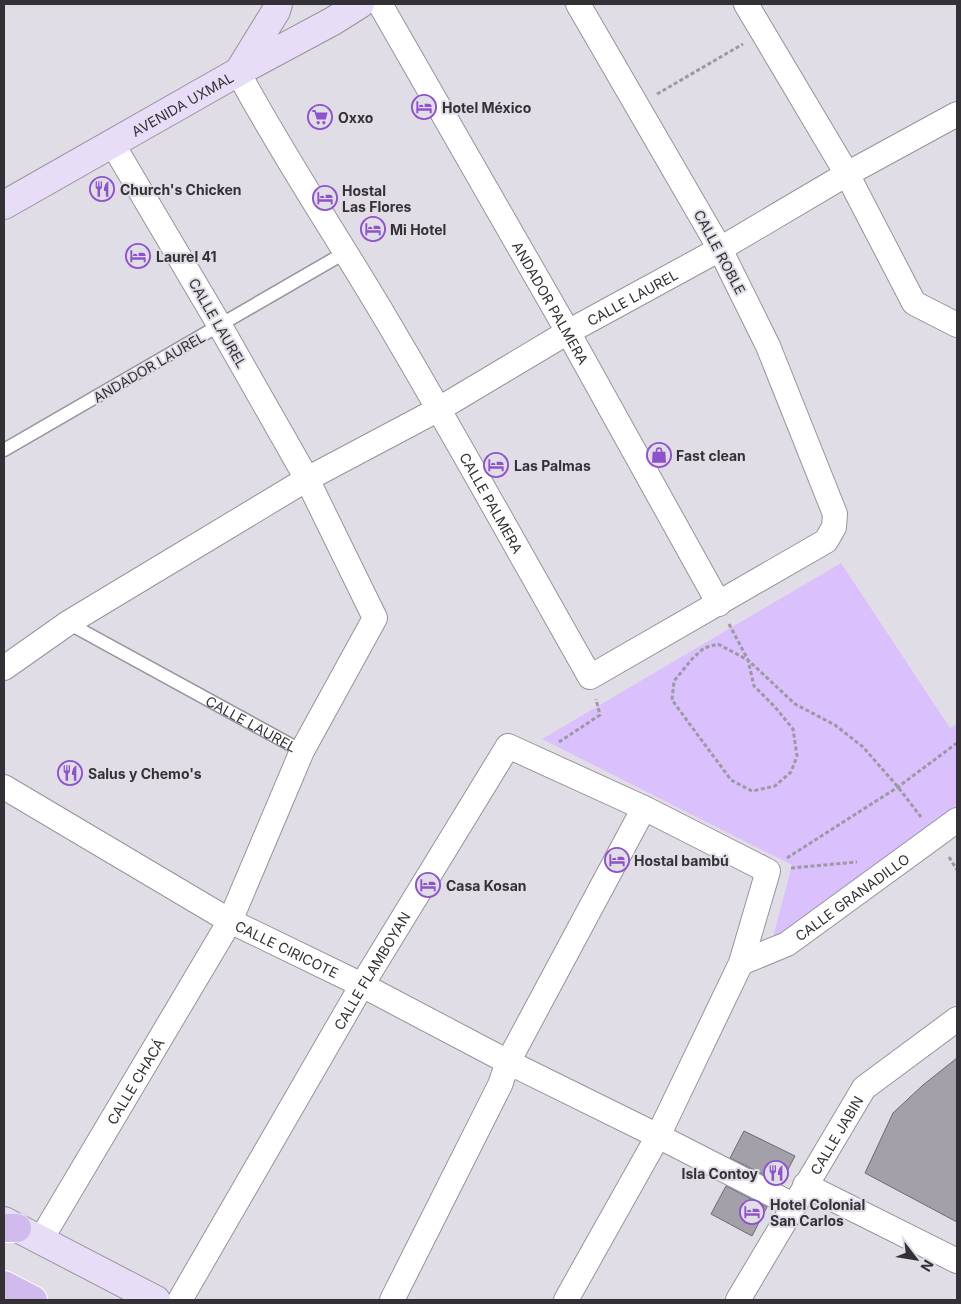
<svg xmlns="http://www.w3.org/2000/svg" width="961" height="1304" viewBox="0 0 961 1304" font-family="Inter,sans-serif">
	<rect width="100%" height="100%" fill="#e1dde6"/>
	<!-- green -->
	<path fill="#dac0fd" d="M841,563l109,165 7,-4v84l-187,141 22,-84 -250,-126z"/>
	<!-- building -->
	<path fill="#a4a0a9" stroke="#6c6971" d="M957,1058v164l-92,-49 28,-60 30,-28z
		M744,1131l51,25 -14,27 -51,-25z
		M726,1186l41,21 -15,29 -41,-22z"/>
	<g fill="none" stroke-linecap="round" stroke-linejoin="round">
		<defs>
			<g id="lane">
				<path d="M4,450l342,-198"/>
				<path id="s1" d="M68,623l234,128"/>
			</g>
			<g id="street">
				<path id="s2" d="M380,4l188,328 151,272"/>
				<path d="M746,4l101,170 67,129 43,22"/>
				<path id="s3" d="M238,72c45,84 99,164 148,247 70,118 136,238 204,358l236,-136 8,-14 1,-13 -67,-168 -48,-97 -142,-245"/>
				<path id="s4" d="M4,668l64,-45 239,-144 132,-70 129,-77 152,-83 127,-75 110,-60"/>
				<path id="s5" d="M4,787l226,134 132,64 146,77 150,74 135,69"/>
				<path id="s6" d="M741,963l46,-19 170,-124"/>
				<path d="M805,1185l152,76"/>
				<path id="s7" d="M40,1241l190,-320 72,-170 73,-133 -68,-139 -87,-153 -108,-183"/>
				<path id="s8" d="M180,1300l182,-315 146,-239 136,62 124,63 -27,92 -83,173 -92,164"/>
				<path d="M392,1300l108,-215 8,-23 136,-254"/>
				<path id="s9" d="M738,1300l126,-212 93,-69"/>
			</g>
			<g id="secondary">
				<path d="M239,71l37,-60 2,-7"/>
				<path id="s10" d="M4,205l234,-133 95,-51 27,-17"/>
				<path d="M4,1221l152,79"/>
			</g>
			<path id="primary" d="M4,1228h13
				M4,1285l29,15"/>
		</defs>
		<!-- lane casing -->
		<use href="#lane" stroke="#96939c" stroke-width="15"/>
		<!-- street casing -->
		<use href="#street" stroke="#96939c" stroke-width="26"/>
		<!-- secondary casing -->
		<use href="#secondary" stroke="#96939c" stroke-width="30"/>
		<!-- primary casing -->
		<use href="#primary" stroke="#fff" stroke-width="30"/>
		<!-- path -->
		<path stroke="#9c99a0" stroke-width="3" stroke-dasharray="4 2.5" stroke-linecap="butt" d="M657,94l86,-50
			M729,624l19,36 47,44 40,21 28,22 35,40 23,30
			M718,644l30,16 6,26 21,21 18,22 4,27 -6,16 -16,14 -23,5 -21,-11 -59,-80 2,-19 18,-22 12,-11z
			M559,742l41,-27 -4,-16
			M949,857l8,13
			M787,858l111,-71 59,-44
			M791,868l66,-6"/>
		<!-- lane -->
		<use href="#lane" stroke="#fff" stroke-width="12"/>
		<!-- street -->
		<use href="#street" stroke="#fff" stroke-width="24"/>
		<!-- secondary -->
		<use href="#secondary" stroke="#e8ddf6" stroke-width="28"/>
		<!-- primary -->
		<use href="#primary" stroke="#d1bbed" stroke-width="28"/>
	</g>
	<!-- icons -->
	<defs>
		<symbol id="hotel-ring" viewBox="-11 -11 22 22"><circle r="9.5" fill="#e1dde6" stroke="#8e53ca" stroke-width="1.5"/><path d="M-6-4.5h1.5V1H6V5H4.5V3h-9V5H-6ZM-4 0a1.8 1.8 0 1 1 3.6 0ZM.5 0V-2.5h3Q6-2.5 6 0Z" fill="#8e53ca"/></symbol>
		<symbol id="supermarket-ring" viewBox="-11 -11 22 22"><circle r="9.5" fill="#e1dde6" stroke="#8e53ca" stroke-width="1.5"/><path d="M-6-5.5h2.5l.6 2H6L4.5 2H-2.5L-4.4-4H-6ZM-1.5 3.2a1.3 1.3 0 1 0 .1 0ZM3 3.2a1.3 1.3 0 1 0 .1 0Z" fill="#8e53ca"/></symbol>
		<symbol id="restaurant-ring" viewBox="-11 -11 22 22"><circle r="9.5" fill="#e1dde6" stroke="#8e53ca" stroke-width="1.5"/><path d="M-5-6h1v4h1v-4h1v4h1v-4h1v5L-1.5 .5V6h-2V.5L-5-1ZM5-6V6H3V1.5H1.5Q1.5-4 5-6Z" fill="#8e53ca"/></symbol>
		<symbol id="shop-ring" viewBox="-11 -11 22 22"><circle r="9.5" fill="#e1dde6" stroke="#8e53ca" stroke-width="1.5"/><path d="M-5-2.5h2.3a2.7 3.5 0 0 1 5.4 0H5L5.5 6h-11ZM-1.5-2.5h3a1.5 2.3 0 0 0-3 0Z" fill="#8e53ca"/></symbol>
	</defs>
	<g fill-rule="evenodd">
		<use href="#hotel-ring" x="410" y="93" width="28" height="28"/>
		<use href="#supermarket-ring" x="306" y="103" width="28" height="28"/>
		<use href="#restaurant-ring" x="88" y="175" width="28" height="28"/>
		<use href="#hotel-ring" x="311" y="184" width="28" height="28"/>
		<use href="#hotel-ring" x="359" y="215" width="28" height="28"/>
		<use href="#hotel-ring" x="124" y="242" width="28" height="28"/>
		<use href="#shop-ring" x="645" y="441" width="28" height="28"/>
		<use href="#hotel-ring" x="482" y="451" width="28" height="28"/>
		<use href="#restaurant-ring" x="56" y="759" width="28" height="28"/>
		<use href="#hotel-ring" x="603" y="846" width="28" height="28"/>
		<use href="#hotel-ring" x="414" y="871" width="28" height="28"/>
		<use href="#restaurant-ring" x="762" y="1159" width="28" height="28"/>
		<use href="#hotel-ring" x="738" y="1198" width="28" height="28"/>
	</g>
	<g text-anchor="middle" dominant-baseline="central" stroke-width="4" stroke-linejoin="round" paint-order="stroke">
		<!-- street labels -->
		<g font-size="14" fill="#333135" stroke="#e1dde6">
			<text stroke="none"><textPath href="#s10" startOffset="205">AVENIDA UXMAL</textPath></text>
			<text transform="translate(720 252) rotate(62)">CALLE ROBLE</text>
			<text stroke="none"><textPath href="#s4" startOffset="730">CALLE LAUREL</textPath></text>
			<text stroke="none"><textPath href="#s2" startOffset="344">ANDADOR PALMERA</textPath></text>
			<text transform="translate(218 323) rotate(60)">CALLE LAUREL</text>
			<text transform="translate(149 367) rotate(-30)">ANDADOR LAUREL</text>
			<text stroke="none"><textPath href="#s3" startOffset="500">CALLE PALMERA</textPath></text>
			<text stroke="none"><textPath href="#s1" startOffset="209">CALLE LAUREL</textPath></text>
			<text stroke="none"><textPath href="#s6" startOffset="130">CALLE GRANADILLO</textPath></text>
			<text stroke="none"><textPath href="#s5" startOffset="326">CALLE CIRICOTE</textPath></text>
			<text stroke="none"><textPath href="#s8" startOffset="381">CALLE FLAMBOYAN</textPath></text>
			<text stroke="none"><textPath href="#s7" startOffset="186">CALLE CHACÁ</textPath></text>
			<text stroke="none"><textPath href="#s9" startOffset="192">CALLE JABIN</textPath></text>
		</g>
		<!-- poi labels -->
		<g font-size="14" font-weight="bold" fill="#333135" stroke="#e1dde6" text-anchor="start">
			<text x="442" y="107">Hotel México</text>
			<text x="338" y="117">Oxxo</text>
			<text x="120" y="189">Church's Chicken</text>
			<text x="342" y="190">Hostal<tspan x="342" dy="16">Las Flores</tspan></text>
			<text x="390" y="229">Mi Hotel</text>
			<text x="156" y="256">Laurel 41</text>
			<text x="676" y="455">Fast clean</text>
			<text x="514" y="465">Las Palmas</text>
			<text x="88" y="773">Salus y Chemo's</text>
			<text x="634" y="860">Hostal bambú</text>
			<text x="446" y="885">Casa Kosan</text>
			<text x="758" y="1173" text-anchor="end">Isla Contoy</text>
			<text x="770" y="1204">Hotel Colonial<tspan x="770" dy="16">San Carlos</tspan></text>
		</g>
	</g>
	<!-- border -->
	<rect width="961" height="1304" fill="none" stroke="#333135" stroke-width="10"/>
	<!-- north arrow -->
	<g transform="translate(916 1259) rotate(121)" stroke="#e1dde6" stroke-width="4" paint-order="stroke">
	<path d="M0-4L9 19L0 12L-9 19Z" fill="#333135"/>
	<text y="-8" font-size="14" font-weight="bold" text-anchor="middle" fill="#333135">N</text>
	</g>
</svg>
